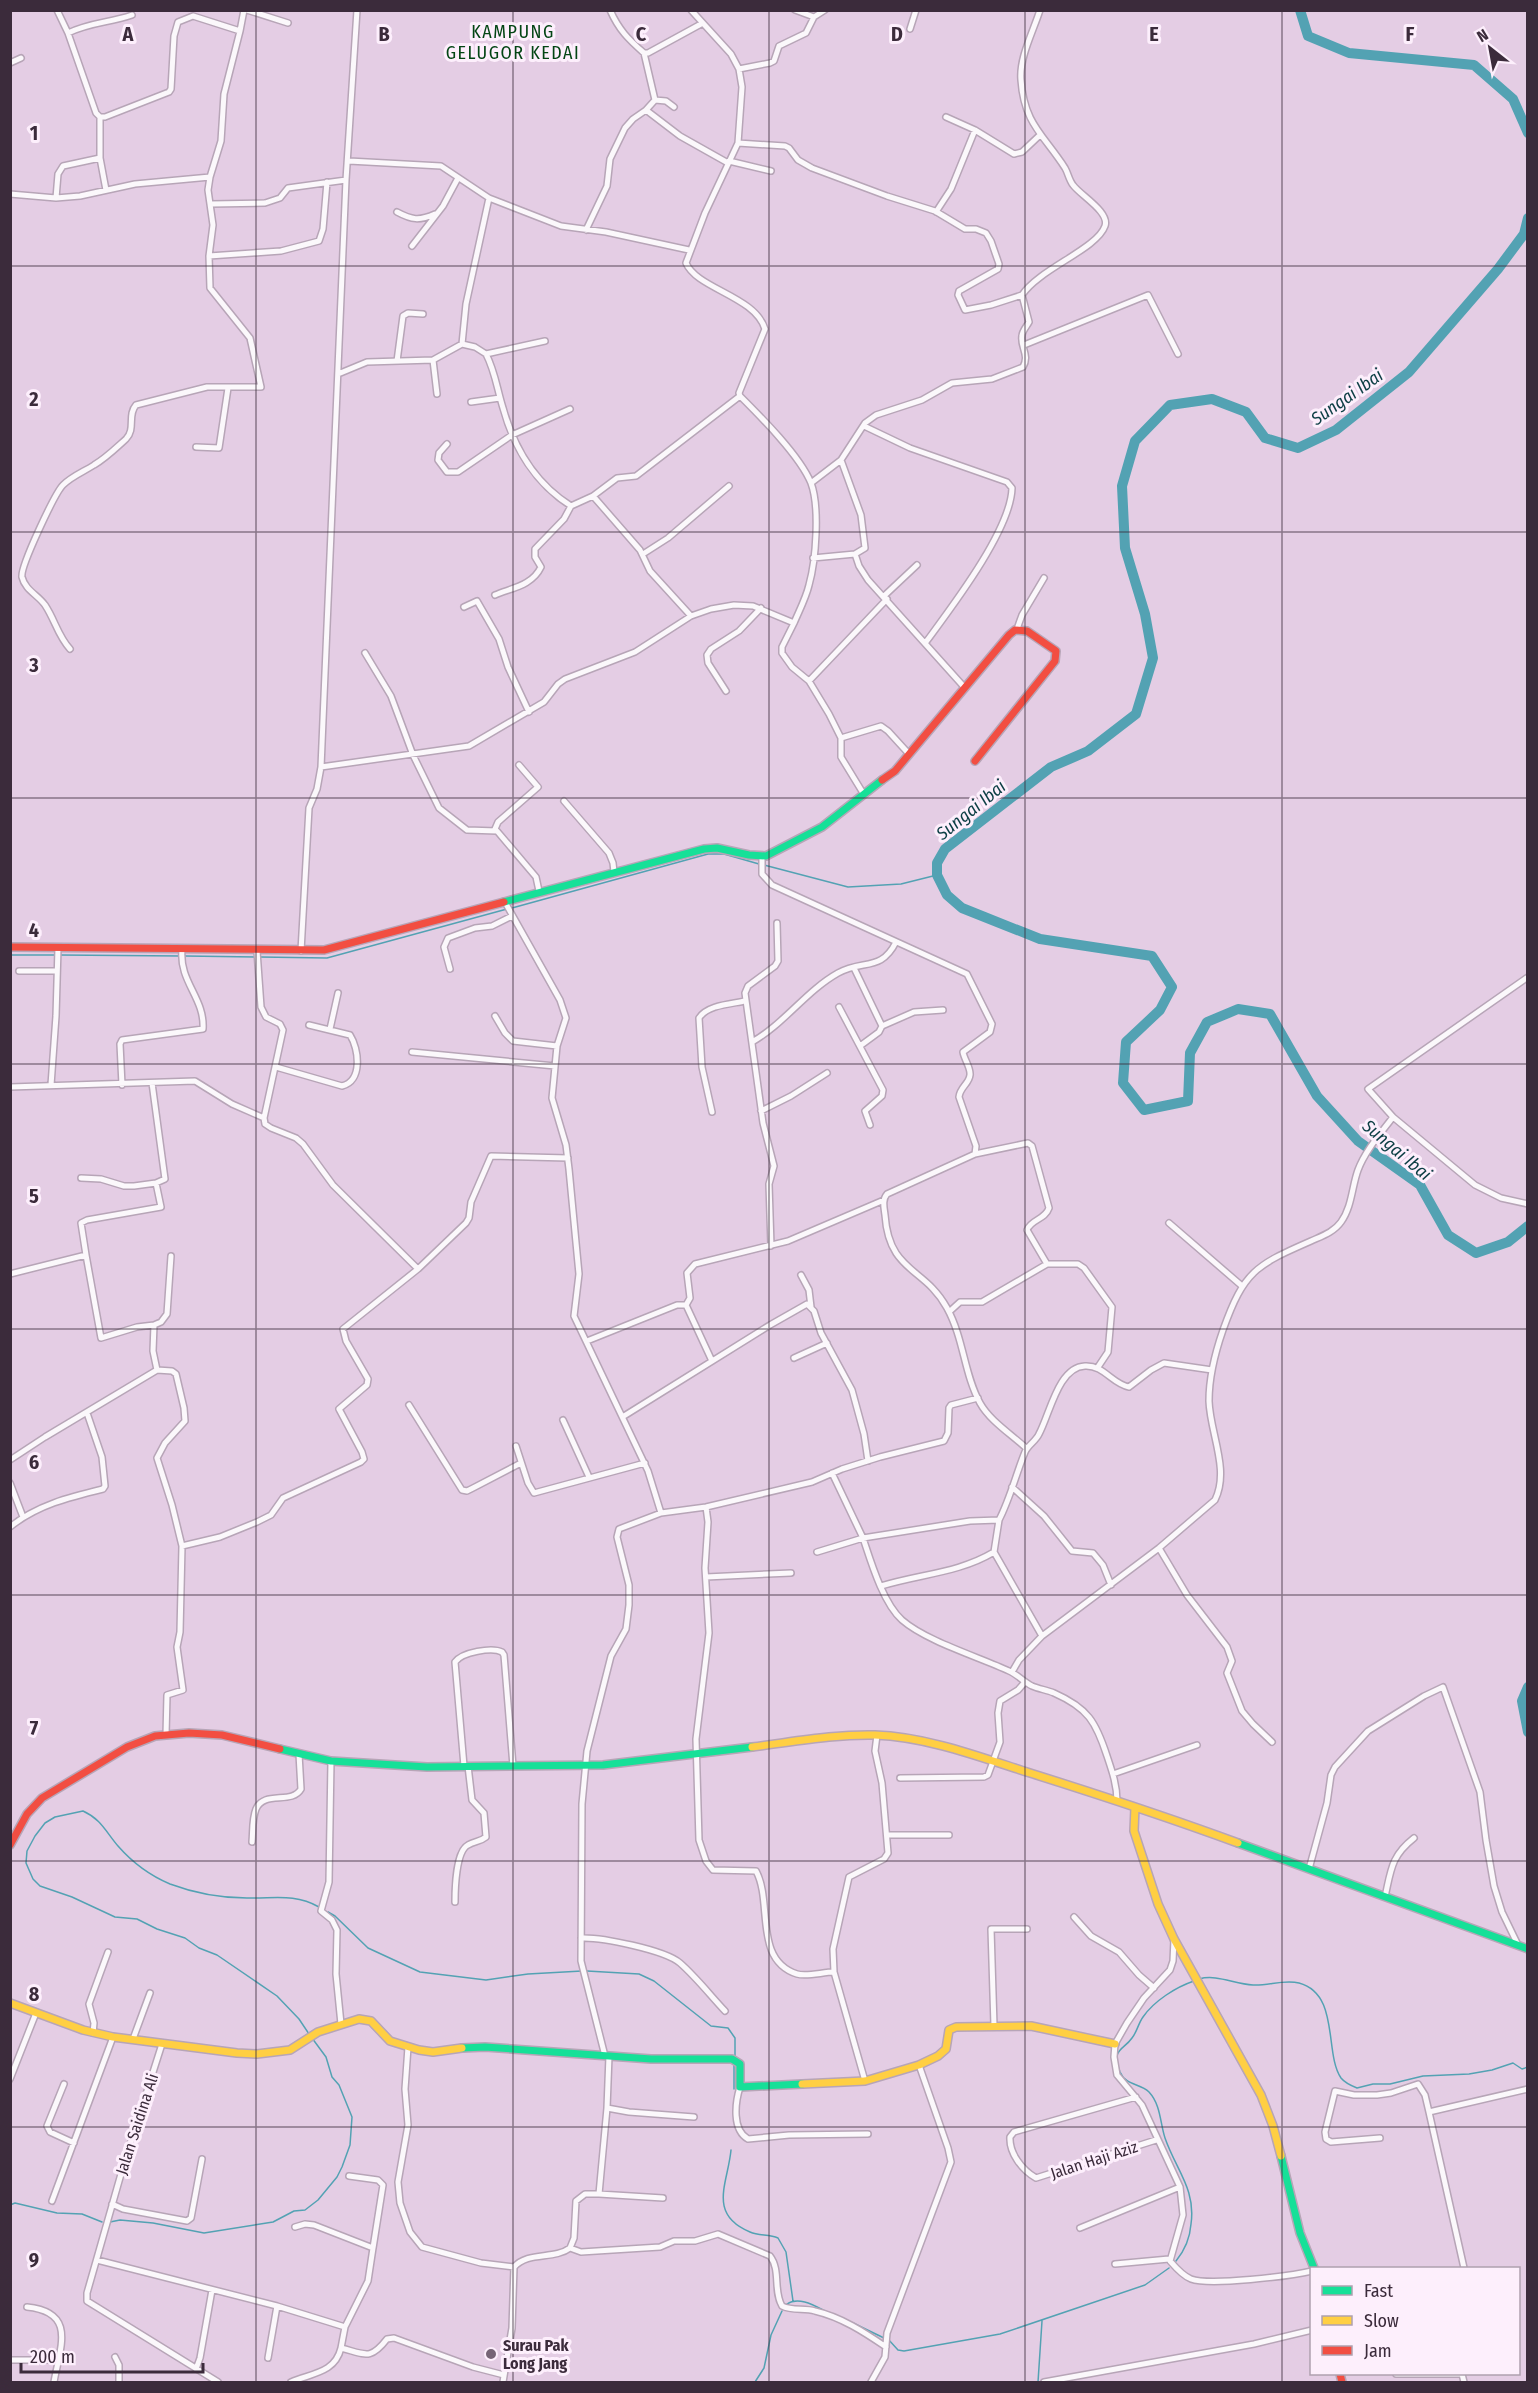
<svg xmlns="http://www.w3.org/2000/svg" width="1538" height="2393" viewBox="0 0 1538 2393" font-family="'Fira Sans Condensed',sans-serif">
	<rect width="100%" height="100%" fill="#e4cde4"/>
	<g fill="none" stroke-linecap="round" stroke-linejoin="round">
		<!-- stream -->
		<path stroke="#53a2b3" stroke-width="1.5" d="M764,865l84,22 53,-3 36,-9
			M512,908l196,-54h16l35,10
			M10,955h45
			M59,955l122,1
			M185,956l71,1
			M260,957l67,1 180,-49
			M328,1912l7,4 33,32 52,24 66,8 42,-6 54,-3
			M587,1971l52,3 15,7 57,45 17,2 7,10v19
			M1199,1979c18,-5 35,5 54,6 15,1 31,-6 46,-2 41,11 25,70 42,95 4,5 11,8 16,10l16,-4h17l33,-8 46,-2 23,-4 21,-7 9,6 6,-2
			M309,2034l-10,-15 -22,-23 -60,-41 -18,-7 -14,-10 -28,-9 -20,-10 -22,-2 -43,-20 -32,-11 -7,-7 -7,-16 1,-12 8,-15 10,-13 10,-6 28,-6c18,8 23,21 35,35 14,16 33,30 52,38 24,9 51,14 77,14 26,1 47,-5 72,9
			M734,2089v-24
			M731,2150c-3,33 -24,64 19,82 9,4 19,2 28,6l8,14 7,49
			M10,2205l5,-2 42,10 25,1 20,8
			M110,2222l10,-2 33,3 51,10 69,-11 21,-11 11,-1 13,-10 19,-23 5,-10 8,-22 2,-28 -13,-32 -7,-8 -6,-20 -14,-19
			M1176,2261c9,-11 14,-23 15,-37 5,-35 -15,-54 -26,-86 -5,-15 -4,-33 -16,-46 -9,-9 -23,-6 -29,-20 -9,-24 3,-21 12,-34 5,-6 6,-14 11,-21 11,-16 33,-30 51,-36
			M787,2304c12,-8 28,2 40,8
			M853,2323l31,15
			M888,2339l10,11 6,1 96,-17 145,-49 24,-17
			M755,2382l9,-14 7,-33 11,-24
			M1038,2382l4,-61"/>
		<!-- river -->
		<path stroke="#53a2b3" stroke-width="10" d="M1300,10l8,26 41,17 125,12 39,34 15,34
			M1528,218l-4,16 -26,35 -89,103 -73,58 -38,18 -33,-10 -19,-26 -34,-13 -42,6 -35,36 -13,45 3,62 20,66 8,44 -17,56 -48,37 -37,16 -106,82 -8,14v12l10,20 15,13 78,31 112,17 20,31 -12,23 -34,32 -3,41 21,27 44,-9 2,-48 17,-31 31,-13 32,5 47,82 41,45 62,44 28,50 28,18 32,-11 20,-16
			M1528,1687l-6,14 6,31"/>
		<defs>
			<path id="street" d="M57,10l11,23 28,80 4,4h5l64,-25 2,-3 3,-53 4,-14 15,-6 47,15 4,-21
				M247,10l41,13
				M610,10c9,20 18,29 34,43h4l53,-29
				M691,10l40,44 8,15 3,18 -4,56 -33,70 -19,50c11,26 69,33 79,66l-26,64 1,3c21,21 60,60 71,87 9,24 5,77 -2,102 -3,13 -10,26 -15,38
				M795,10l19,7 11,-7
				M910,29l6,-19
				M68,33c23,-11 41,-10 64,-18
				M644,53l11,47
				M10,63l11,-5
				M739,69l31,-6 4,-2 5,-15 27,-13 8,-16
				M674,107l-8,-6 -11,-1 -9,10 34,26 48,27
				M100,117v41l6,32
				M946,117l29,13 39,24 8,-2 18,-17
				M738,143l47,3 4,2 9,12 14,8 75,28 48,15 30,18h11l10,4 5,8 8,23 -1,5 -39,22 -1,4 7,15 26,-5 31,-10
				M349,161l92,5 48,32 72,28 45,6 83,18
				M729,161l42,10
				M210,177l-2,13 5,35 -4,31 72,-5 38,-10 4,-12 4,-47
				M10,194l46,4 24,-2 55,-12 75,-7 11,-36 3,-47 16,-63
				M56,198l2,-24 5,-8 37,-8
				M211,204l54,-1 15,-5 8,-10 58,-8
				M397,212c15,8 22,9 38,2
				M936,212l15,-23 24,-59
				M586,230l21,-44 3,-27 15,-31 8,-9 13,-9
				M412,246l31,-40 15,-28
				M462,344l13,3 11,7c9,17 11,35 17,54 11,40 33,76 68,98l22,-10 47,54 10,21 41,45
				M1024,345l124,-50 30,59
				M486,354l59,-13
				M433,360l4,34
				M397,361l6,-45 5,-3 15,1
				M338,374l29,-12 66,-2 29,-16 4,-40 23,-106
				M471,402l29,-4
				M864,426l46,22 97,34 5,6c-1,42 -61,120 -86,154
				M447,444l-8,9 -1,7 9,12h11l54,-37 58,-26
				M196,447l23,1 9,-60
				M811,483l30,-23 24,-37 11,-8 46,-15 30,-17 40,-4 31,-12c7,-12 -3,-20 -1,-31 0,-5 5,-10 7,-14l-7,-27c17,-26 75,-46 83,-69 5,-14 -25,-31 -32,-41 -4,-5 -5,-12 -8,-17 -21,-33 -41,-44 -44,-88 -2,-22 12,-48 19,-70
				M593,496l24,-18 19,-2 104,-80
				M643,554l25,-16 61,-52
				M855,554l4,12 9,14 97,108
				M813,558l42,-4 10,-6 -4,-33 -20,-55
				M495,595c16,-7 37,-9 46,-28l-6,-10v-8l29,-30 7,-13
				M884,596l33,-31
				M464,607l13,-6 22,38 9,28 21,45
				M1017,629l5,-14 22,-37
				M70,649c-12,-13 -15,-29 -25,-44 -7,-10 -20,-15 -23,-28 -2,-10 33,-84 41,-92 9,-9 20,-13 31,-20 12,-7 22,-17 32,-26 10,-10 1,-24 10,-34l71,-18h54l-11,-49 -40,-50 -1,-32
				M365,653l26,43 22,59 26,53 28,22 30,1 39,46 3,14
				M809,681l78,-82
				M726,691l-18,-28 -1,-8 4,-6 28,-18 22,-23
				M841,738l40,-12 7,5 21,23
				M321,767l148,-21 75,-44 14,-18 7,-5 70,-27 56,-36 20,-7 23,-4 19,1 41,17 -12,24v6l10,14 17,14 20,33 12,24v19l22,36
				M564,801l45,52 4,10 1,9
				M495,829l3,-7 40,-35 -19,-22
				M762,857v17l10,11 195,89 25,50 -2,8 -27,20c1,7 8,16 7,23 -1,9 -10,12 -11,22l17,49 -1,8 -88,40c-5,6 -3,13 -2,21 4,58 40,52 62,93 17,31 17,66 33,95 10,18 31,31 46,45
				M506,904l54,96 6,18 -9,28 -5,52 14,47 3,24 10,105 -5,42 74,155 13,42 45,-6 106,-25 30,-13 38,-12 64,-16 4,-8 1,-25 2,-3 27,-7
				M257,951l4,56 5,10 14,7 3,6 -19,88 1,6 6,4 25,10 7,6 30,41 85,84
				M301,951l8,-143 8,-19 4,-22 25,-587 11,-170
				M854,968l28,58 -3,6 -19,14
				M450,969l-6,-22 4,-9 27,-10 17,-2 20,-10
				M19,971h38
				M1528,977l-160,112 25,28 82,68 26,13 27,6
				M839,1007l44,83 -1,6 -17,15 5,14
				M495,1016l10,17 8,8 44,5
				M882,1026l32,-14 29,-2
				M330,1029l8,-36
				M752,1042c32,-18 54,-51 86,-69 25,-14 43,-1 58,-31
				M412,1052l143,14
				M276,1067l66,19c21,-5 17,-37 8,-51l-41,-10
				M51,1085l5,-69 2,-68
				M122,1085l-2,-41 2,-4 81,-11c2,-31 -24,-47 -21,-79
				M10,1087l185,-6 37,23 32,14
				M761,1111l30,-15 36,-23
				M712,1112l-10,-45 -3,-49c8,-13 32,-14 46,-17
				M975,1154l48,-10 5,-1 4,3 17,62c-4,12 -18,11 -22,22l20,34h31l6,4 28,39 -4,45 -10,15
				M81,1178l20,1 23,7h10l22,-3 9,-4 -13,-96
				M1169,1223l73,63
				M771,1246l-2,-62 5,-18 -11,-43 -18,-130 3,-7 27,-20 3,-5 -1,-38
				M86,1255l-5,-32 6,-3 74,-13 -5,-24
				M10,1274l76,-19 15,83 36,-11 17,-2
				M801,1275l8,15 2,17
				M686,1305l4,-7 -3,-25 8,-9 93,-23 96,-41
				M949,1312l11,-10h22l65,-38
				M587,1341l90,-36h9l26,56
				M794,1358l33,-15
				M157,1370l-4,-19 1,-26 7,-3 6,-8 4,-58
				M409,1405l53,85 5,1 6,-3 48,-25
				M624,1416l146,-91 37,-21 7,7 7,22 31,57 12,44 4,27
				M563,1420l26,57
				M516,1446l12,37 6,10 111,-30
				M10,1460l35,-23 112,-67 15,1 4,3 8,34 1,13 -20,22 -8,15 15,47 10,41 -2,86 -3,15 6,43 -16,5 -1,40
				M10,1483l13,34
				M1012,1487l32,29 28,35 21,2 10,12 8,20
				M706,1507l2,15 -3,46 4,65 -13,106 3,101 7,21 7,9 43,1c17,31 -3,89 41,103 10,3 26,-2 37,-2
				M999,1520c11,-21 17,-46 26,-68 3,-7 11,-11 14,-18 11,-20 19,-67 46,-68 19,-1 27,18 44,21l22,-17 13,-7 48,7
				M10,1527c27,-22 60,-30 93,-38l2,-3 -3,-29 -15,-44
				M182,1546l38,-9 37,-15 14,-7 12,-17 78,-36 3,-3 -2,-7 -23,-43 28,-24 1,-6 -22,-38 -3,-12 75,-60 48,-46 3,-5 2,-16 20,-46 77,2
				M1159,1548l28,47 40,52 5,14 -5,12 15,38 11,13 19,18
				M817,1552l46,-14 -31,-65
				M706,1577l85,-4
				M881,1586c39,-12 78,-13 113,-34
				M1042,1636l-48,-84 5,-32 -29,1 -107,17c8,24 20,65 39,82 24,21 77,37 107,51 9,4 15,11 23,15 7,3 15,4 22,7 34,15 42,29 53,63 5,15 10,29 10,45
				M1012,1672l7,-12 23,-24 117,-88 56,-48c15,-30 -5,-67 -6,-99 0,-24 6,-48 14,-71 21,-59 33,-65 88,-89 11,-5 23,-9 30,-19 11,-15 11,-36 17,-52 7,-19 23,-37 35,-53
				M331,1761l-2,121 -8,29 11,9 5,10 -1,44 5,50
				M464,1766l-9,-104c7,-10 37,-15 47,-10l2,3 9,111
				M1113,1774l84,-29
				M900,1778l84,-1 4,-2 12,-33 -2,-29 2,-12 18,-11 7,-8
				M887,1835h62
				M252,1842c1,-10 0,-23 4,-33 8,-19 36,-4 45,-20l-2,-35
				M1309,1869l18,-66 4,-28 4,-8 33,-36 56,-35 19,-9 37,105 6,48 8,46 8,26 16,33
				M1385,1897c6,-27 6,-41 29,-59
				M455,1902c0,-13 1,-51 13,-57 7,-4 12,-3 18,-8l-2,-24 -12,-13 -4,-34
				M1074,1917l17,19 28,16 20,23 15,13
				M581,1938c20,-1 84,12 99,25 16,14 30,32 45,48
				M1174,1939l-1,22 -3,9 -26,28 -17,25 -12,21 -1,13 3,18 25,30 38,82 3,28 -13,46c6,7 13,15 21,18 19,7 99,-3 121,-8
				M994,2026l-3,-97h36
				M93,2033l1,-10 -5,-19 19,-52
				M133,2039l17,-46
				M162,2044l-37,116 -38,133v8l131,81
				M408,2047l-3,42 3,36 -10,57 2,21 10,29 12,15 59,16 33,4
				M605,2056l-24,-95 1,-157 5,-53 24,-95 15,-27 3,-24v-20l-12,-48 2,-8 42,-16
				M10,2079l26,-66
				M865,2081l-31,-109 -1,-23 16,-72 35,-18 4,-6 -6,-70 -7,-32 2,-16
				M64,2084l-17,42 3,6 24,11
				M740,2087c-5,16 -8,43 8,52l41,-4 79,-1
				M1136,2097l-122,35 -4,5c-1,16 12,33 26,41l120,-38
				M607,2108l22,4 65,5
				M1380,2138l-49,4 -5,-3 -1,-7 10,-41 19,4h23l14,-2 27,-9 7,11 4,17
				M349,2176l29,4 5,5 -10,63
				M599,2194l64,4
				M52,2201l61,-164
				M112,2204l11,5 64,12 4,-3 11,-59
				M295,2227l10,-3 9,1 59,23 -5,33 -23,46 -4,21c24,6 29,13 46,-9l7,-1 79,29 31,8
				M1080,2228l100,-41
				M570,2248l11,4 79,-5 14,-6h21l23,-7 52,22c11,14 3,35 12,50 10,5 22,2 33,5 26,6 49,21 71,36
				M97,2260l180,46 68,21
				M1115,2264l54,-5
				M1464,2268l-35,-156 99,-23
				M27,2307c50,5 33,40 27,75
				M115,2357l4,8v17
				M268,2358l9,-52
				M10,2360h48
				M196,2369l4,-11 12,-68
				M1396,2374h66l2,8
				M291,2382c21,-9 44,-9 50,-34
				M503,2382l9,-54 2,-61c14,-16 40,-7 56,-19l4,-10 2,-37 9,-7h14l8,-86 2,-52
				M871,2382l14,-25 2,-24 64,-171 -3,-14 -29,-83
				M1044,2382l210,-38 58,-14"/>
			<path id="fast" d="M504,902l200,-53 13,-1 32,7 17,1 56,-29 60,-47
				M280,1749l51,12 96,6 176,-2 149,-18
				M1238,1843l290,106
				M462,2048l23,-1 166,12h81l8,5v23l62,-3
				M1281,2156l19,77 14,35"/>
			<path id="slow" d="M752,1747c41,-5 82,-13 123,-12 53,2 105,22 155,38 70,22 140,45 208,70
				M1135,1807l-1,24 24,73 16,35 87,156 12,31 8,30
				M10,2003l73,27 30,7 124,16 20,1 33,-4 28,-18 41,-13 12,2 19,20 29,9 14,2 29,-4
				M802,2084l63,-3 54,-16 19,-9 8,-7 3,-19 7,-3 75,-1 84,18"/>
			<path id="jam" d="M882,780l13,-9 114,-136 6,-5 12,1 29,20 -1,10 -80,100
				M10,947l314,3 180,-48
				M10,1845l17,-31 15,-16 85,-51 28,-11 34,-3 33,2 58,14
				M1340,2374l2,8"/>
		</defs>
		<!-- street casing -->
		<use href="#street" stroke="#b7a5b7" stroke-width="8"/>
		<!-- fast casing -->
		<use href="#fast" stroke="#b7a5b7" stroke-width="10"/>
		<!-- slow casing -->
		<use href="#slow" stroke="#b7a5b7" stroke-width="10"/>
		<!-- jam casing -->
		<use href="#jam" stroke="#b7a5b7" stroke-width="10"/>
		<!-- street -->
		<use href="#street" stroke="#fbf8fb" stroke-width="5"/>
		<!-- fast -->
		<use href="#fast" stroke="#16e098" stroke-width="7"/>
		<!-- slow -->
		<use href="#slow" stroke="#ffcf43" stroke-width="7"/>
		<!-- jam -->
		<use href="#jam" stroke="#f24e42" stroke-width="7"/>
	</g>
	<!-- grid -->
	<path fill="none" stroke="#3b2b3b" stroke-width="1.5" stroke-opacity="0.55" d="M256,10v2372M513,10v2372M769,10v2372M1025,10v2372M1282,10v2372M10,266h1518M10,532h1518M10,798h1518M10,1064h1518M10,1329h1518M10,1595h1518M10,1861h1518M10,2127h1518"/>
	<!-- markers -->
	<circle fill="#766476" stroke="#fdeffc" stroke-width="2" cx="491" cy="2354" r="6"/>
	<g text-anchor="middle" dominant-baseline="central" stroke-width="6" stroke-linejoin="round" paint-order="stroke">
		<!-- street labels -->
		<g font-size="16" fill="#3b2b3b" stroke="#fdeffc">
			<text transform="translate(137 2124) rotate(-72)">Jalan Saidina Ali</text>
			<text transform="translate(1094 2160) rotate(-18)">Jalan Haji Aziz</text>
		</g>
		<!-- poi labels -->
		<g font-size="16" font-weight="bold" fill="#3b2b3b" stroke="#fdeffc" text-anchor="start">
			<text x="503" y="2345">Surau Pak<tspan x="503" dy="18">Long Jang</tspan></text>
		</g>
		<!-- neighbourhood labels -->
		<g font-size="18" letter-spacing="1.5" fill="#034514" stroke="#fdeffc">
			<text x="513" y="32">KAMPUNG<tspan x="513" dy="21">GELUGOR KEDAI</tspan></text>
		</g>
		<!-- water labels -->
		<g font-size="18" font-style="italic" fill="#0c3e44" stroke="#fdeffc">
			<text transform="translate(1347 397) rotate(-35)">Sungai Ibai</text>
			<text transform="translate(971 810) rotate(-39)">Sungai Ibai</text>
			<text transform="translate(1397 1150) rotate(40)">Sungai Ibai</text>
		</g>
	</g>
	<g font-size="20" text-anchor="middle" font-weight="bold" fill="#3b2b3b" stroke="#fdeffc" stroke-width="6" stroke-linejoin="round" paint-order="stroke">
		<text x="128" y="41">A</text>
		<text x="384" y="41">B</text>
		<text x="641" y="41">C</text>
		<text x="897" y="41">D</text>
		<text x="1154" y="41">E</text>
		<text x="1410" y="41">F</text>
		<text x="34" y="140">1</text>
		<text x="34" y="406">2</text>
		<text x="34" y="672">3</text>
		<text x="34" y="937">4</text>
		<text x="34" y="1203">5</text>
		<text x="34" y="1469">6</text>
		<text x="34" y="1735">7</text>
		<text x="34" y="2001">8</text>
		<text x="34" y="2267">9</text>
	</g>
	<!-- border -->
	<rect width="1538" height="2393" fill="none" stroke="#3b2b3b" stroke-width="24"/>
	<!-- legend -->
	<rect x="1310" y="2267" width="210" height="108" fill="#fdeffc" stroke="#afa1af" stroke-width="1.5"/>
	<rect x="1322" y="2286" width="30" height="9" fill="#16e098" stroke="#afa1af" stroke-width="1.5"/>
	<text x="1364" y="2297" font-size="18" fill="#3b2b3b">Fast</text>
	<rect x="1322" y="2316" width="30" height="9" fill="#ffcf43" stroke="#afa1af" stroke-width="1.5"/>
	<text x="1364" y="2327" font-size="18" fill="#3b2b3b">Slow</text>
	<rect x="1322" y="2346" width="30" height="9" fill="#f24e42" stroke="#afa1af" stroke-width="1.5"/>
	<text x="1364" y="2357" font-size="18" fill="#3b2b3b">Jam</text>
	<!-- north arrow -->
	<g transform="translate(1490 48) rotate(329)" stroke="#fdeffc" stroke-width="4.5" paint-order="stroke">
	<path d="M0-4.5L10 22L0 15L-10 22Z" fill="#3b2b3b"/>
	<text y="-9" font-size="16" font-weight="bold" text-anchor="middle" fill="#3b2b3b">N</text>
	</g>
	<!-- scale -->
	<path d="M21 2363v9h182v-9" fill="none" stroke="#3b2b3b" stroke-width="3"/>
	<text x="30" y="2363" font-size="18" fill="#3b2b3b" stroke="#fdeffc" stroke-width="4.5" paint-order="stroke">200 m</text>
</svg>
